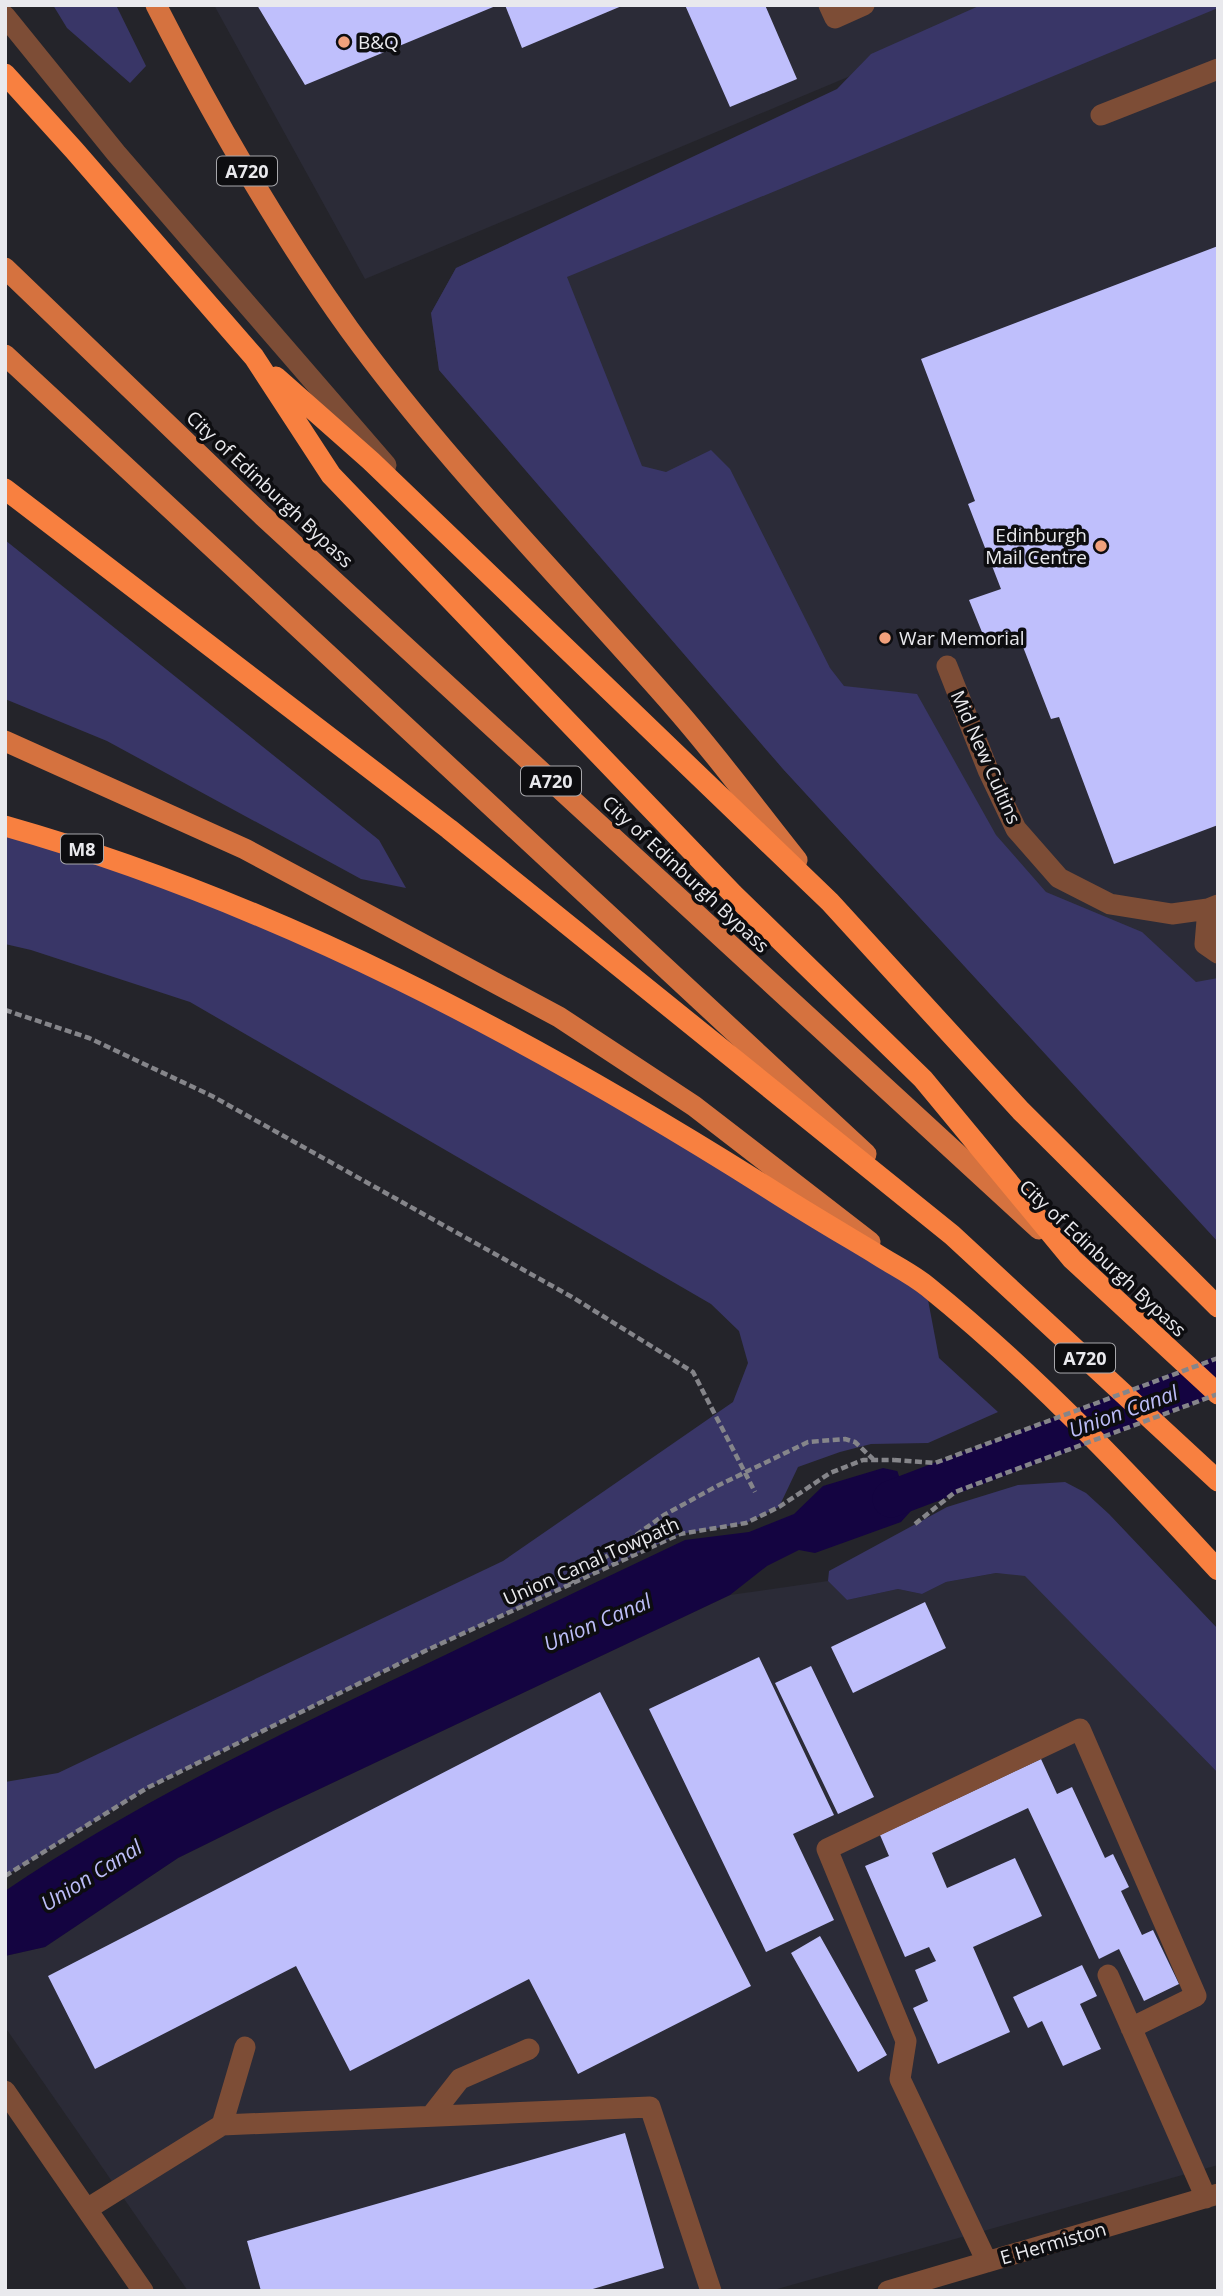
<svg xmlns="http://www.w3.org/2000/svg" width="1223" height="2296" viewBox="0 0 1223 2296" font-family="'Open Sans',sans-serif">
	<rect width="100%" height="100%" fill="#24242a"/>
	<!-- built -->
	<path fill="#2b2b37" d="M214,5h806l-655,274z
		M1218,5v1092l-113,-133 -79,69 -243,-264 -344,-399 -8,-57 25,-45 93,-43z
		M996,1573l29,2 193,198v392l-448,126h-582l-183,-264v-71l40,-9 133,-89 95,-47 457,-216 98,-14 19,19 51,-11 24,5 24,-12z"/>
	<!-- green -->
	<path fill="#393667" d="M53,5h63l30,61 -16,17 -63,-55z
		M981,5h237v3l-651,269 75,189 24,6 45,-22 19,19 100,199 14,18 73,8 79,141 50,57 96,40 54,50 22,-4v264l-435,-473 -344,-399 -8,-57 25,-45 381,-179 34,-35z
		M5,540l374,300 27,48 -45,-9 -254,-138 -102,-42z
		M5,826l387,149 533,309 14,74 59,54 -70,31 -57,1 -31,8 -42,15 -19,40 -33,16 -66,11 -253,116 -280,138 -142,88v-94l53,-9 445,-212 230,-159 15,-39 -9,-32 -28,-27 -521,-302 -159,-52 -26,-6z
		M1065,1482l21,11 23,21 109,115v144l-193,-197 -29,-3 -50,9 -24,12 -24,-5 -51,11 -19,-19 1,-10 118,-64 71,-22z"/>
	<!-- water -->
	<path fill="#140441" d="M883,1468l56,12 -38,42 -86,31 -16,-3 -32,16 -37,29 -457,216 -95,47 -133,89 -40,9v-65c118,-80 245,-142 373,-204 103,-49 205,-99 307,-147l64,-8 45,-18 29,-28z"/>
	<!-- pier -->
	<path fill="#24242a" d="M896,1467l43,9 3,2 -1,4 -29,33z"/>
	<g fill="none" stroke-linecap="round" stroke-linejoin="round">
		<!-- canal -->
		<path stroke="#140441" stroke-width="37" d="M891,1499l327,-124"/>
	</g>
	<!-- building -->
	<path fill="#bfbffc" d="M257,5h241l-193,80z
		M505,5h119l-102,43z
		M685,5h80l32,74 -67,28z
		M1218,246v579l-104,39 -55,-147 -8,2 -33,-85 -30,13 -19,-47 32,-11 -33,-85 7,-3 -54,-142z
		M925,1602l21,46 -93,45 -22,-46z
		M759,1657l75,158 -41,19 41,86 -68,32 -117,-243z
		M811,1666l63,131 -36,17 -63,-131z
		M600,1692l151,294 -173,88 -49,-95 -179,92 -54,-105 -201,103 -47,-93z
		M1041,1759l16,35 15,-7 33,71 8,-4 16,33 -8,4 21,44 11,-5 26,54 -35,17 -25,-52 -20,10 -71,-151 -96,45 15,35 68,-30 27,58 -69,31 37,85 -72,32 -25,-56 15,-7 -13,-31 21,-9 -7,-14 -24,10 -40,-91 24,-10 -9,-21z
		M820,1936l67,119 -29,17 -67,-119z
		M1082,1965l15,31 -17,8 21,45 -38,17 -21,-45 -14,7 -15,-31z
		M625,2133l39,135 -78,23h-325l-14,-50z"/>
	<g fill="none" stroke-linecap="round" stroke-linejoin="round">
		<!-- path -->
		<path stroke="#85858a" stroke-width="4.5" stroke-dasharray="7 3.5" stroke-linecap="butt" d="M5,1010l84,28 123,58 360,201 121,75 62,120
			M568,1584l96,-69 53,-29 91,-44 37,-3 10,3 18,17
			M5,1876l142,-88 280,-138 253,-116 66,-11 33,-16 51,-34 33,-13h31"/>
		<!-- minor -->
		<path stroke="#7d4d36" stroke-width="21" d="M829,5l6,13 29,-13
			M5,16l111,137 270,312
			M1101,115l117,-46
			M947,666l41,104 28,59 43,49 51,26 62,10 36,-5 10,-4
			M1208,909l-3,35 13,9
			M1108,1975l98,223
			M5,2091l138,200
			M431,2116l29,-37 69,-30
			M222,2125l23,-78
			M87,2209l135,-84 428,-18 61,184
			M987,2262l-87,-183 6,-38 -79,-192 253,-120 116,267 -65,32
			M888,2291l330,-97"/>
		<!-- major -->
		<path stroke="#d5723f" stroke-width="21" d="M156,5c57,112 120,222 193,324 98,135 217,254 327,380 42,48 81,101 121,151
			M5,268l258,248 776,713
			M5,355l861,799
			M5,741l240,108 314,168 135,89 176,136"/>
		<!-- highway -->
		<path stroke="#f88040" stroke-width="21" d="M5,74l69,76 180,207 77,118 402,419 190,185 149,180 146,135
			M276,377l95,84 459,441 191,209 197,196
			M5,489l444,340 503,406 266,246
			M5,826c272,77 525,212 763,362 34,22 70,43 105,64 18,12 38,21 55,35 105,85 199,184 290,283"/>
		<!-- path-bridge -->
		<path stroke="#85858a" stroke-width="4.5" stroke-dasharray="7 3.5" stroke-linecap="butt" d="M894,1460l41,3 283,-105
			M915,1524l40,-32 263,-98"/>
	</g>
	<!-- markers -->
	<g fill="#f1a17c" stroke="#0d0d10" stroke-width="2.5">
		<circle cx="344" cy="42" r="7"/>
		<circle cx="1101" cy="546" r="7"/>
		<circle cx="885" cy="638" r="7"/>
	</g>
	<g text-anchor="middle" dominant-baseline="central" stroke-width="7" stroke-linejoin="round" paint-order="stroke">
		<!-- shield labels -->
		<g fill="#0d0d10" stroke="#a7a7ab" stroke-width="2">
			<rect x="217" y="156.5" width="60" height="29" rx="5"/>
			<rect x="521" y="766.5" width="60" height="29" rx="5"/>
			<rect x="61" y="834.5" width="42" height="29" rx="5"/>
			<rect x="1055" y="1343.5" width="60" height="29" rx="5"/>
		</g>
		<g font-size="18" font-weight="bold" fill="#e9e9ed">
			<text x="247" y="171">A720</text>
			<text x="551" y="781">A720</text>
			<text x="82" y="849">M8</text>
			<text x="1085" y="1358">A720</text>
		</g>
		<!-- poi labels -->
		<g font-size="19" fill="#e9e9ed" stroke="#0d0d10" text-anchor="start">
			<text x="358" y="42">B&amp;Q</text>
			<text x="1087" y="535" text-anchor="end">Edinburgh<tspan x="1087" dy="22">Mail Centre</tspan></text>
			<text x="899" y="638">War Memorial</text>
		</g>
		<!-- street labels -->
		<g font-size="19" fill="#e9e9ed" stroke="#0d0d10">
			<text transform="translate(270 489) rotate(43)">City of Edinburgh Bypass</text>
			<text transform="translate(986 757) rotate(66)">Mid New Cultins</text>
			<text transform="translate(686 874) rotate(43)">City of Edinburgh Bypass</text>
			<text transform="translate(1103 1258) rotate(43)">City of Edinburgh Bypass</text>
			<text transform="translate(591 1561) rotate(-24)">Union Canal Towpath</text>
			<text transform="translate(1053 2243) rotate(-16)">E Hermiston</text>
		</g>
		<!-- water labels -->
		<g font-size="21" font-style="italic" fill="#bcbdf7" stroke="#0d0d10">
			<text transform="translate(1123 1411) rotate(-20)">Union Canal</text>
			<text transform="translate(597 1622) rotate(-23)">Union Canal</text>
			<text transform="translate(91 1875) rotate(-32)">Union Canal</text>
		</g>
	</g>
	<!-- border -->
	<rect width="1223" height="2296" fill="none" stroke="#e9e9ed" stroke-width="14"/>
</svg>
